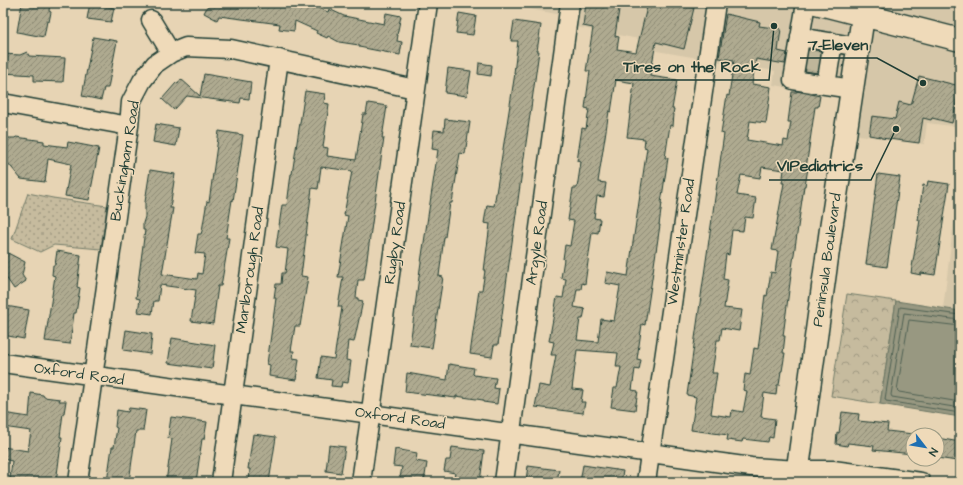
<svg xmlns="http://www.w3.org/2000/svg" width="963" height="485" viewBox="0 0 963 485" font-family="'Architects Daughter',sans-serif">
	<defs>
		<pattern id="grass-dots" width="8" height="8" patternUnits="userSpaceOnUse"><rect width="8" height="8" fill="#c6bb9e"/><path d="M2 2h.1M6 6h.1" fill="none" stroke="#a09982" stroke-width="1.8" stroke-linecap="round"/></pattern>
		<pattern id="park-crowns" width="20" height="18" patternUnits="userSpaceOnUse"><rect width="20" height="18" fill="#c6bb9e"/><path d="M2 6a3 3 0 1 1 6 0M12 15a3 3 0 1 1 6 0" fill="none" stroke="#a09982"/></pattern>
		<pattern id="building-hatch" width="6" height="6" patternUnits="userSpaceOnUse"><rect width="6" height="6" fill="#afaa90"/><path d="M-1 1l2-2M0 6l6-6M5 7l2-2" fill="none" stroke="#8e8c76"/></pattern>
	</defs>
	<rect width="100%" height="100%" fill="#e7d4b4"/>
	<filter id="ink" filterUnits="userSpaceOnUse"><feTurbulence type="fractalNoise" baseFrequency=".025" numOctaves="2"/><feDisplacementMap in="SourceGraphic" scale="8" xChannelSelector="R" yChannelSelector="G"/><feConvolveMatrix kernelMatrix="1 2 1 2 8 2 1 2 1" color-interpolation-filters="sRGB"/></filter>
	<g filter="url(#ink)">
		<!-- built -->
		<path fill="#d6c7a9" d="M499,3h461v124l-33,-4 -3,21 -80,-11 6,-37 -77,-11 2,-14 -136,-23v-9l-68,-13 1,-9z
			M960,170v141l-17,-2z"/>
		<!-- grass -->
		<path fill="url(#grass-dots)" stroke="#727c69" d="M28,193l25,5 54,8 -6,43 -47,-4 -14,7 -28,-13z"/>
		<!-- park -->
		<path fill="url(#park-crowns)" stroke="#727c69" d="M847,294l49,7 -16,103 -49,-8z"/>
		<!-- water -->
		<path fill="#989881" stroke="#687462" d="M896,301l64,10v106l-80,-13z"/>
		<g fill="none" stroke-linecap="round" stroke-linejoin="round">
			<!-- shore -->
			<path stroke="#4f6153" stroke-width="1" d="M960,315l-60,-8 -15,92 1,2 74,12
				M960,320l-56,-7 -13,82 1,2 68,11
				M960,326l-51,-6 -12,70 2,2 61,10"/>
		</g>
		<!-- building -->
		<path fill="url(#building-hatch)" stroke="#1f3d34" fill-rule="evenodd" d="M22,3h28l-1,8 2,1 -2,10 -2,-1 -3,16 -27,-5z
			M90,3l24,5 -3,14 -24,-3z
			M209,3h61l43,6 1,-3 14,6 1,-3 15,7 40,8 2,-11 15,3 -4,19h1l-1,6 5,1 -2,13 -41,-8v-2l-20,-3 -11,-6 -1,2 -11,-5 1,-2 -22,-10 -1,10 -15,-2 1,-5 -61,-8 -2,4 -13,-7z
			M586,3h34l-5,33 4,1 -2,12 19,3 12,-49h27l19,5 -10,41 -28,-7 -6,34 27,4 -5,29h2l-1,5h1l-1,12 -3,-1 -5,33h3l-7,45h1l-3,22h1l-15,100 -3,-1 -5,35 4,1 -2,10 -4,-1 -3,21 6,1 -3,19 -24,-3 3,-19h3l4,-21h-5l2,-14 -41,-3 -5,39 11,1 -2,12h4l-2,11 -48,-6 4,-22 11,2 6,-32h-5l3,-13 -5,-1 8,-44 6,1 3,-19 -5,-1 3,-19h-1l2,-14 5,1 4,-25 -6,-1 5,-32h4l4,-26 -4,-1 5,-33 4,1 3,-20 -4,-1 5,-37h-4l7,-43 -10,-2zM616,80l18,3 -7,54 18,2 -1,8 3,1 -19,128 -21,-4 -2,11 15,3 -6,35 -13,-2 -3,23 -21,-2 3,-21h3l2,-10 -11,-2 3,-18h4l1,-6 3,1 7,-52 6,1 2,-14 -6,-1 3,-22 7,1 2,-14 -8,-1 11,-71 2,1z
			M459,13l17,3 -3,19 -17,-2z
			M726,14l34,8 -1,4 22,3 -3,22 9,2 -2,11 -29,-5 -4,25 19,3 -5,36 -16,-2 -3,19 36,6 1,-6 4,1 3,-19h-3l4,-30h5v-1l23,5 -2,11h-3l-9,61h2l-3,18h-1l-13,89 -8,61h2l-2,17h2l-3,18h-1l-2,14h-2l-1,10 -12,-2 -3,24 14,2 -2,19 -4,-1 -1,5 -25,-3 -1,3 -15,-2 1,-5 -37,-5 5,-33 -9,-2 37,-261 -3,-1 6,-38 2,1 5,-36 -15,-2zM762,167l22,3 -2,13h2l-12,67 6,1 -3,22 -4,-1 -4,24 -2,-1 -7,54 -4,-1 -4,27 -5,-1 -2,16 4,1 -4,21 -11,-2 -1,7 -20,-3 6,-41h-5l5,-33h3l2,-12 17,3 3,-21 -18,-2 4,-28 -5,-1 3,-25 3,1 3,-25 11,1 2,-14 8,1 3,-20 -19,-3 4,-20 19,3z
			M514,21l27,4 -4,26h2l-33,234 -8,60h-4l-2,12 -22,-3 9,-64h3l3,-19h-1l6,-47 -6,-1 3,-18 7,1 21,-133h-1l4,-32h-7z
			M93,37l24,4 -9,47h-4l-3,12 -19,-4z
			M809,49l12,2 -4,22 -12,-2z
			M27,52l2,4 36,2 -2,24 -29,-1v-6l-31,-2v-19l17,1z
			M479,63l13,2 -1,11 -13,-2z
			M448,68l23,3 -4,25 -22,-3z
			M204,74l47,8 -2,17 -8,-1 -1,5 -53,-7 -13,14 -12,-11 14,-16 2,1 3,-5 19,17z
			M919,76l41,10 -8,37 -20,-5 -1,2 -8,-2 -4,25 -38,-5v-1l-12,-2 3,-19 23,3 4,-17 12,3z
			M305,91l20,3 -1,9 5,1 -6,43 5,1 -1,8 29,4 7,-46h3l2,-11 19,3 -5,32h2l-20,142h-6l-2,18h2v2l5,1 -2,9 -7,32 -6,-1 -2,19 5,1 -3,22 -6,-1 -1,5 -10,-1 1,-6 -14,-2 3,-21 13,2 8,-52h-4l5,-30h-5l10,-61 -4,-1 8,-44 -31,-4 -3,22 -6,-1 -11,88 7,1 -8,49h-5l-4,25h3l-1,7 6,1 -3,21 -27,-4 1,-11 -3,-1 9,-66h-2l2,-14h5l1,-11h3l3,-24 -12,-2 6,-42h5l4,-31h1z
			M445,119l25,3 -5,32 -5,-1 -8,50h-2l-5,34h-1l-5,39 4,1 -11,71 -22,-3 10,-76 18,-119 -6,-1 2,-19 10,1z
			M156,124l23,4 -3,18 -23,-4z
			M219,131l24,4 -10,66 -1,-1 -6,38h3l-3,19 -5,29h-3l-5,38 -22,-3 5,-31 -36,-5 -2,16h-4l-2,13 -14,-2 2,-13 -4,-1 9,-68h-2v-7l2,-6v-15l5,-32 25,4 -5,34h3l-11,66 35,5 1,-6 4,1 3,-20 -10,-1 3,-19h3l1,-3 5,-30 2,1z
			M16,137l28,4v3l23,3 1,-5 31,6 -10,52 -24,-4 6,-32 -23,-5 -3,23 -24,-3 -18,-22v-19h12z
			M878,174l22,3 -13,90 -21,-3z
			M928,181l21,3 -14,91 -14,-2v2l-10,-2 9,-53h-2l5,-35 4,1z
			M57,251l24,4 -4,32 3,1 -4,25h-2l-4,31 -25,-3 10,-65 -3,-1 1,-10h2z
			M6,252l19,10 -3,13 4,6 -12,8 -11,-16v-16z
			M6,306l23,4 -5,29 -21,-4v-12z
			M126,330l26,4 -2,20 -27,-4z
			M172,338l43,7 -3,24 -44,-6z
			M449,364l25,4 -1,6 1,1 22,3 -2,10 5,1 -2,15 -14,-2v-2l-27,-4v2l-51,-6 2,-19 40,7z
			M31,393l12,2 1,2 16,2 -1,2h7l-2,12h-1l-3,24h2l-6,45h-27l-19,-3 2,-18 -9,-2v-12l25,4 3,-20 -28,-4v-14l26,4z
			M129,408l17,2 -3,21h-7l-7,51h-22l5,-35h2l3,-19 -2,-1 2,-17 11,2z
			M842,412l17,2 -1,7 30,3 -1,7 26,3v20l-40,-4 1,-4 -26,-3 -1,3 -11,-2 1,-12 2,1z
			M171,417l36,5 -3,17h-2l-6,43h-30l6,-43 -4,-1z
			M253,434l23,3 -7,45h-20l1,-13h-2z
			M937,438l23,4v19l-2,-1 -1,1 -20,-3z
			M329,445l16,2 -4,26 -15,-2z
			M452,447l32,4 -4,31h-27l2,-9 -11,-2 2,-11h4z
			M395,449l22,4 -1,8 11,2 -3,19 -24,-4 2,-11 -9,-1z
			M583,465l40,6 -2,11h-41z
			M528,466l31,4 -2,12 -31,-2z"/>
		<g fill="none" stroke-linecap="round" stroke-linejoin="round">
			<!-- minor-tunnel -->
			<path stroke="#bfb69a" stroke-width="18" stroke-dasharray="18 9" stroke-linecap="butt" d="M802,59l21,3"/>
			<defs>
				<path id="minor" d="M806,3l-13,77 59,9
					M151,20l20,33
					M800,37l59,10
					M826,85l7,-43
					M3,103l126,23
					M3,363l748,104 47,3h35l88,12
					M78,482l51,-356 2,-24 11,-21 13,-17 16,-11 15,-6 45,2 184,40
					M221,482l58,-423
					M361,482l67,-479
					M504,482l66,-479
					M646,482l70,-479"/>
				<path id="major" d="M816,3l144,37
					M796,482l35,-253 34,-226"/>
			</defs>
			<!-- minor casing -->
			<use href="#minor" stroke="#1f3d34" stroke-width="21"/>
			<!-- major casing -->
			<use href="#major" stroke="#1f3d34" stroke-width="25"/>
			<!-- minor -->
			<use href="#minor" stroke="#efdab9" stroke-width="18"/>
			<!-- major -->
			<use href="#major" stroke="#efdab9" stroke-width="22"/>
		</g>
	</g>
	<g text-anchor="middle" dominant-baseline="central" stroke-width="3" stroke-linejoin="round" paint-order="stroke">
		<!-- street labels -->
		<g font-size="15" fill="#1f3d34" stroke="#efdab9">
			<text transform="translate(125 161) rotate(-81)">Buckingham Road</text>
			<text transform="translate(681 242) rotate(-82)">Westminster Road</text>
			<text transform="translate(395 243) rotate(-82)">Rugby Road</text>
			<text transform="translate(537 243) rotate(-82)">Argyle Road</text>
			<text transform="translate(827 260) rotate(-82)">Peninsula Boulevard</text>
			<text transform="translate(250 270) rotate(-82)">Marlborough Road</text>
			<text transform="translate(79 374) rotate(8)">Oxford Road</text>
			<text transform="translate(400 418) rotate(8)">Oxford Road</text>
		</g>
	</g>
	<!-- callouts -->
	<path fill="none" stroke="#1f3d34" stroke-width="1.5" d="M923 83L877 58H800M774 26L769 80H615M896 129L871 180H769"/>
	<g fill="#1f3d34" stroke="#efdab9" stroke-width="1.5">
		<circle cx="923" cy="83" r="4"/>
		<circle cx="774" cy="26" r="4"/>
		<circle cx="896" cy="129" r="4"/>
	</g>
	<g font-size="16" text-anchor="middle" font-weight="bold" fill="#1f3d34" stroke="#efdab9" stroke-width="3" stroke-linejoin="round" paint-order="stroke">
		<text x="838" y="50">7-Eleven</text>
		<text x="692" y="72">Tires on the Rock</text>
		<text x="820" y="171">VIPediatrics</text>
	</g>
	<!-- margin -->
	<rect width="963" height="485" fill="none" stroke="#efdab9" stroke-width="16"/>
	<rect x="8" y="8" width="947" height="469" fill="none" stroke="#1f3d34" stroke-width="1.5" filter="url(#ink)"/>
	<!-- north arrow -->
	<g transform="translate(925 447) rotate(121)"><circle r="19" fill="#efdab9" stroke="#9c9b84"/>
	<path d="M0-3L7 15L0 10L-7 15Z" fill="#1f6fb2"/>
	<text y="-6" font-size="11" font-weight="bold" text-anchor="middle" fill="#1f3d34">N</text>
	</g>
</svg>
